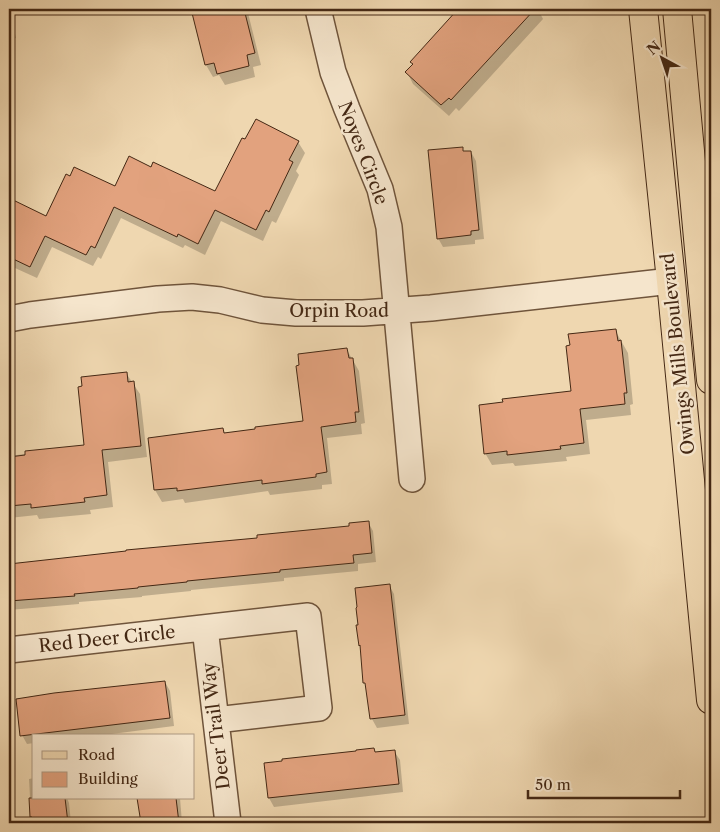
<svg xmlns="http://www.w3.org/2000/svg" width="720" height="832" viewBox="0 0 720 832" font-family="'Libre Caslon Text',serif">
	<rect width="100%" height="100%" fill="#efd7b0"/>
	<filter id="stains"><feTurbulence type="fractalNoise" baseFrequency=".004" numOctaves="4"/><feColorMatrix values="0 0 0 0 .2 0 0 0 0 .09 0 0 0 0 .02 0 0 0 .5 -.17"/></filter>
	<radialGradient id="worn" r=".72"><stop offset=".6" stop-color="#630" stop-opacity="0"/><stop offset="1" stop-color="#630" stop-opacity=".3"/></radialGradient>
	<!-- shadow -->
	<path fill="#0003" d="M9,9h3l2,7 -3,1 5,21 -7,2z
		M193,9h54l14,56 -8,2 2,10 -30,8 -6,-10 -6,2 -7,-12z
		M460,9h87l-6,6 2,4 -84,92 -3,-3 -7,8 -36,-32 -6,-12 6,-7 -1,-3z
		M298,142l7,11 -9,18 3,4 -23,48 -4,-2 -9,20 -42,-20 -16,34 -20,-10 -2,3 -62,-30 -20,41 -3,-2 -5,9 -41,-19 -15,31 -22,-10 -1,4 -5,-2v-71l38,19 69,-30 35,-20 65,25z
		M462,148l2,5 7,-1 5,9 8,78 -9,1v4l-32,3 -5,-9z
		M615,330l13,23 5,51 -3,1 1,10 -45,5 4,34 -24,3 1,4 -52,5 -2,-3 -21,2 -7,-12 87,-61z
		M347,350l12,21 6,52 -4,1 1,10 -35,4 5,46 -10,1v4l-52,6 -2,-4 -83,12 -2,-4 -21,3 -7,-12 68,-60 2,4 79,-12z
		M126,373l14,21 7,63 -39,5 5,45 -23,3 1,4 -52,5 -2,-4 -28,3v-62l77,-10z
		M368,522l5,9 3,31 -18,2v7l-74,7v3l-93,9v1l-49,5v1l-63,5v2l-70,6v-45l250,-26 92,-12z
		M389,585l5,9 15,130 -32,4 -5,-9 -5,-31 -3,-6 -3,-34 -1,-3z
		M165,682l5,9 4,35 -78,10h-62v7l-7,1 -5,-9z
		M374,750l2,3 18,-2 6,9 3,32 -129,15 -5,-9 14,-36z
		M34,778v20h33l2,5 2,20h-37l-3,-7 -2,-37z
		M138,798h42l2,25h-41z"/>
	<!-- building -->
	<path fill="#e2a27e" stroke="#442814" d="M191,9h53l11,44 -8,2 2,11 -32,8 -3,-11 -9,2z
		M458,9h77l-84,91 -2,-2 -8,7 -36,-33 8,-8 -3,-2z
		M256,119l43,22 -10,19 4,2 -24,50 -3,-2 -10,20 -41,-20 -17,34 -20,-10 -1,3 -63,-30 -19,41 -4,-2 -5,9 -41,-19 -15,31 -21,-10v-59l37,18 20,-42 4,2 4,-9 41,19 14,-30 22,11 2,-5 62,29 27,-53 3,1z
		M463,147v4h8l8,79 -8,1v4l-34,4 -9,-89z
		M616,329l2,12 3,-1 6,53h-3l1,11 -45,5 4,34 -24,3 1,3 -54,6v-4l-23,3 -5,-49 24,-3 -1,-3 69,-8 -5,-45 4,-1 -2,-11z
		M347,348l2,10h4l6,54h-4l1,10 -35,5 6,45 -11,2v3l-54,7v-4l-85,11v-3l-23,2 -6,-52 75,-10 1,5 31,-4v-2l48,-6 -7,-55 3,-1 -1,-11z
		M127,372l1,10 6,-1 7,65 -39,4 5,45 -23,3 1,4 -54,6v-4l-22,2v-49l16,-2v-4l59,-6 -6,-58 4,-1 -1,-9z
		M369,521l3,32 -19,2 1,8 -74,7v2l-93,9v1l-49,5v1l-64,6 1,2 -66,5v-37l117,-13v-1l131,-12v-3l92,-9v-3z
		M390,584l15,131 -35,4 -5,-36h-2l-3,-38 -1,1 -3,-21h2l-2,-17 1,-1 -2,-19z
		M165,681l5,37 -150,18 -4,-37 38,-6z
		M374,748l1,4 20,-2 4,34 -131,14 -4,-35 18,-2v-2l74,-8v-1z
		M29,798h36l3,25h-36v-6h-2z
		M137,798h39l3,25h-38z"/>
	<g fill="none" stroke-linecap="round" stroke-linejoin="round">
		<defs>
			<path id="minor" d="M318,9l15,63 14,37 33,80 9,38 23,252
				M9,319l21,-4 128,-16 34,-2 28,3 42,10 34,3h67l68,-5 240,-27
				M205,628l23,195
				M9,650l299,-34 11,92 -103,12"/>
			<path id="primary" d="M643,9l28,272 40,419
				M677,9l34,371"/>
		</defs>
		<!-- minor casing -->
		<use href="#minor" stroke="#6f543b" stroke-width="28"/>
		<!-- primary casing -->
		<use href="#primary" stroke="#442814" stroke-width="30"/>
		<!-- minor -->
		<use href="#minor" stroke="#f5e5cc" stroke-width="25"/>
		<!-- primary -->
		<use href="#primary" stroke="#efd7b0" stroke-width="28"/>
	</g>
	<g text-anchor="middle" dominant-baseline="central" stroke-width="5" stroke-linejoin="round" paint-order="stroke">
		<!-- street labels -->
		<g font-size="18" fill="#442814" stroke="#f5e5cc">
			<text transform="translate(363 153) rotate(69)">Noyes Circle</text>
			<text x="339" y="311">Orpin Road</text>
			<text transform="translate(678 354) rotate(-96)">Owings Mills Boulevard</text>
			<text transform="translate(107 639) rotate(-6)">Red Deer Circle</text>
			<text transform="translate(216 726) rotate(-97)">Deer Trail Way</text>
		</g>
	</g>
	<!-- margin -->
	<rect width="720" height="832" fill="none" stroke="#efd7b0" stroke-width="30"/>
	<rect x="10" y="10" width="700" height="812" fill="none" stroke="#442814" stroke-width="2.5"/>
	<rect x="15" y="15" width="690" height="802" fill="none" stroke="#442814"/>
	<!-- legend -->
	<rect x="32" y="734" width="162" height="65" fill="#f5e5cc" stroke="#ae9982"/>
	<rect x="42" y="751" width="25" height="8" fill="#efd7b0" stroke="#ae9982"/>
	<text x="78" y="760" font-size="15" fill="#442814">Road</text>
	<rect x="42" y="772" width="25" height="15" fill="#e2a27e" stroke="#ae9982"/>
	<text x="78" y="784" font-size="15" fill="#442814">Building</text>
	<!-- north arrow -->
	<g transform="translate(662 58) rotate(320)" stroke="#f5e5cc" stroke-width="4" paint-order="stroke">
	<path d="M0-4L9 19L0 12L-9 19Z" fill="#442814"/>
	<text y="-8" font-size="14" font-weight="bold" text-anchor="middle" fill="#442814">N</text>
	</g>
	<!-- scale -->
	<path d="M528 790v8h152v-8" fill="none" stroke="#442814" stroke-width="2.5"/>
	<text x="535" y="790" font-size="15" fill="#442814" stroke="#f5e5cc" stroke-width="4" paint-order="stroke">50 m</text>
	<rect width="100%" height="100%" filter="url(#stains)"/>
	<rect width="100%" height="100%" fill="url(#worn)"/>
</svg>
